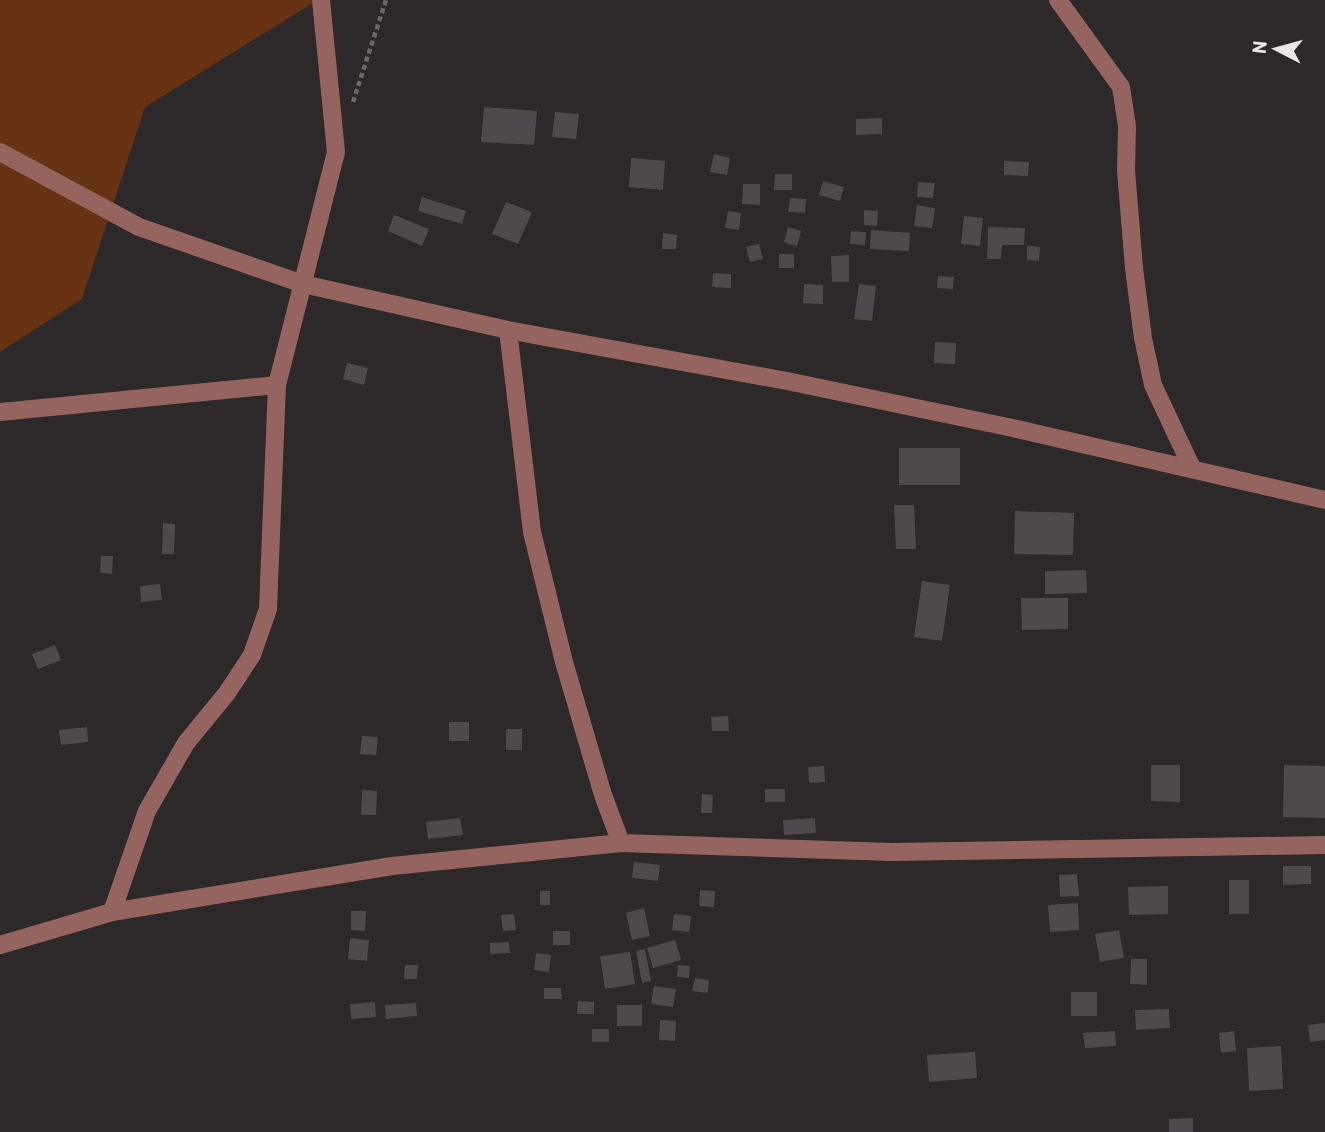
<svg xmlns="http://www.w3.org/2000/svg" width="1325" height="1132" viewBox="0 0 1325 1132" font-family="Barlow,sans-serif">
	<rect width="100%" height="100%" fill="#2d2829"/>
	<!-- green -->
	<path fill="#673313" d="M0,0h318l-173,107 -63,192 -82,53z"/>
	<!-- building -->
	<path fill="#4e494c" d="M484,107l53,4 -3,34 -53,-3z
		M555,112l24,2 -3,25 -24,-2z
		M882,118v16l-26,1v-16z
		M714,154l16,4 -3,17 -17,-3z
		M631,158l34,3 -2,29 -34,-3z
		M1004,161l25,1 -1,14 -24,-1z
		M775,174h17v16h-18z
		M823,181l21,6 -4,14 -21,-6z
		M918,182l17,1 -2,15 -16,-1z
		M743,184h17v21l-18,-1z
		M422,197l44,14 -4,13 -44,-13z
		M790,198l16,1 -1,14 -17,-1z
		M506,202l26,10 -14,32 -26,-10z
		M917,205l18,3 -3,20 -18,-2z
		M864,210l14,1 -1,15 -13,-1z
		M728,211l13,2 -2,17 -14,-2z
		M394,215l35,14 -7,17 -34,-15z
		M964,216l19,2 -3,28 -19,-2z
		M788,227l13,4 -4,15 -13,-4z
		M988,227l37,1 -1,17h-22l-1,14h-14z
		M871,230l39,3 -1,18 -39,-2z
		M851,231l15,1 -1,13 -15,-1z
		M663,233l14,2 -1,14h-14z
		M759,244l4,15 -13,3 -4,-15z
		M1027,246l13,1 -1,14 -12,-1z
		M779,254h15v14h-15z
		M849,255v27h-17l-1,-26z
		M713,273l18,1v14l-19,-1z
		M938,276l16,1 -1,12 -16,-1z
		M804,284l19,1v19l-20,-1z
		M859,284l17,2 -4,35 -18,-2z
		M935,342l21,1 -1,21 -21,-1z
		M347,363l21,5 -4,17 -21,-6z
		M899,448h61v37h-61z
		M894,505h20l2,44h-20z
		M1015,511l59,2 -1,42 -59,-1z
		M163,523l12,1 -1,30h-12z
		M101,556h12l-1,18 -12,-1z
		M1086,570l1,23 -42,1v-23z
		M922,581l28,4 -8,56 -28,-4z
		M160,584l2,16 -21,2 -1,-16z
		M1021,598h47v31l-46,1z
		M55,645l6,15 -23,9 -6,-15z
		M728,716l1,15h-17l-1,-14z
		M449,722h20v19h-20z
		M87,727l1,15 -27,3 -2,-15z
		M506,729h16v21h-16z
		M362,736l16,1 -2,18 -16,-1z
		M1151,765h29v37l-29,-1z
		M1284,765l41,1v52l-42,-1z
		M824,766l1,16 -16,1 -1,-16z
		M765,789h20v13h-20z
		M362,790l15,1 -1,24h-15z
		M702,794l11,1 -1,18h-11z
		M460,818l3,17 -35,4 -2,-17z
		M815,818l1,15 -32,2 -1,-15z
		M634,862l26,3 -2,16 -26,-3z
		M1283,866h28v18l-28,1z
		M1077,874l2,22 -19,1 -1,-22z
		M1229,880h20v34h-20z
		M1168,886v28l-39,1 -1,-28z
		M700,890l15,1 -1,16 -15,-1z
		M540,891h10v14h-10z
		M1078,903l1,27 -29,2 -2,-27z
		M644,908l6,28 -18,4 -6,-27z
		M351,911h15l-1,20 -14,-1z
		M514,914l2,16 -13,1 -2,-16z
		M674,914l17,2 -2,16 -17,-2z
		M1119,930l5,28 -24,4 -5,-28z
		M553,931h17v14h-17z
		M350,938l19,2 -2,21 -19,-2z
		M675,940l6,20 -28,8 -6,-20z
		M509,942l1,11 -20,1v-11z
		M645,949l6,32 -9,2 -6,-32z
		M630,952l5,32 -30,5 -5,-33z
		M536,953l15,2 -2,17 -15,-2z
		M1131,959h16v26l-17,-1z
		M405,965h13l-1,14h-13z
		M678,965l12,1 -1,12 -12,-1z
		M695,978l14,2 -1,13 -16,-2z
		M654,986l22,3 -3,18 -22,-3z
		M544,988h17l1,11h-18z
		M1071,992h26v24h-26z
		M578,1001l16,1v12h-17z
		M375,1002l1,15 -25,2 -1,-15z
		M416,1003l1,13 -31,3 -1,-14z
		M617,1005h25v21h-25z
		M1169,1009l1,19 -34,2 -1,-20z
		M660,1020l16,1 -1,20 -16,-1z
		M1325,1023v17l-15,2 -2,-17z
		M592,1029h17v13h-17z
		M1115,1031l1,15 -31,2 -2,-15z
		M1234,1031l2,20 -15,2 -2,-20z
		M1281,1046l2,43 -34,2 -2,-43z
		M975,1052l2,26 -48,4 -2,-27z
		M1193,1118v14h-24v-13z"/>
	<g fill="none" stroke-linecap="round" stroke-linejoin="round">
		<!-- path -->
		<path stroke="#6c6768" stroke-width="4.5" stroke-dasharray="5 3.5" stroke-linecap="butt" d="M353,102l33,-102"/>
		<!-- minor -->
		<path stroke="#96645e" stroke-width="18" d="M1058,0l63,87 6,39 -1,44 8,98 9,70 10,47 39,83
			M0,152l139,75 164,57 205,46 279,51 221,46 317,73
			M508,330l24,202 32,130 39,133 18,48
			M0,412l277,-27
			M112,912l35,-101 39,-68 41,-50 25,-38 16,-46 9,-224 59,-233 -15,-152
			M0,945l112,-33 280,-46 229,-23 271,9 433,-7"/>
	</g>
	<!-- north arrow -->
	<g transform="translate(1276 49) rotate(276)" stroke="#2d2829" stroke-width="5" paint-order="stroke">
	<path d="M0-5L12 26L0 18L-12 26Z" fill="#ebe7e8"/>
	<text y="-10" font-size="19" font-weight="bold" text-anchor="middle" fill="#ebe7e8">N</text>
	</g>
</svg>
